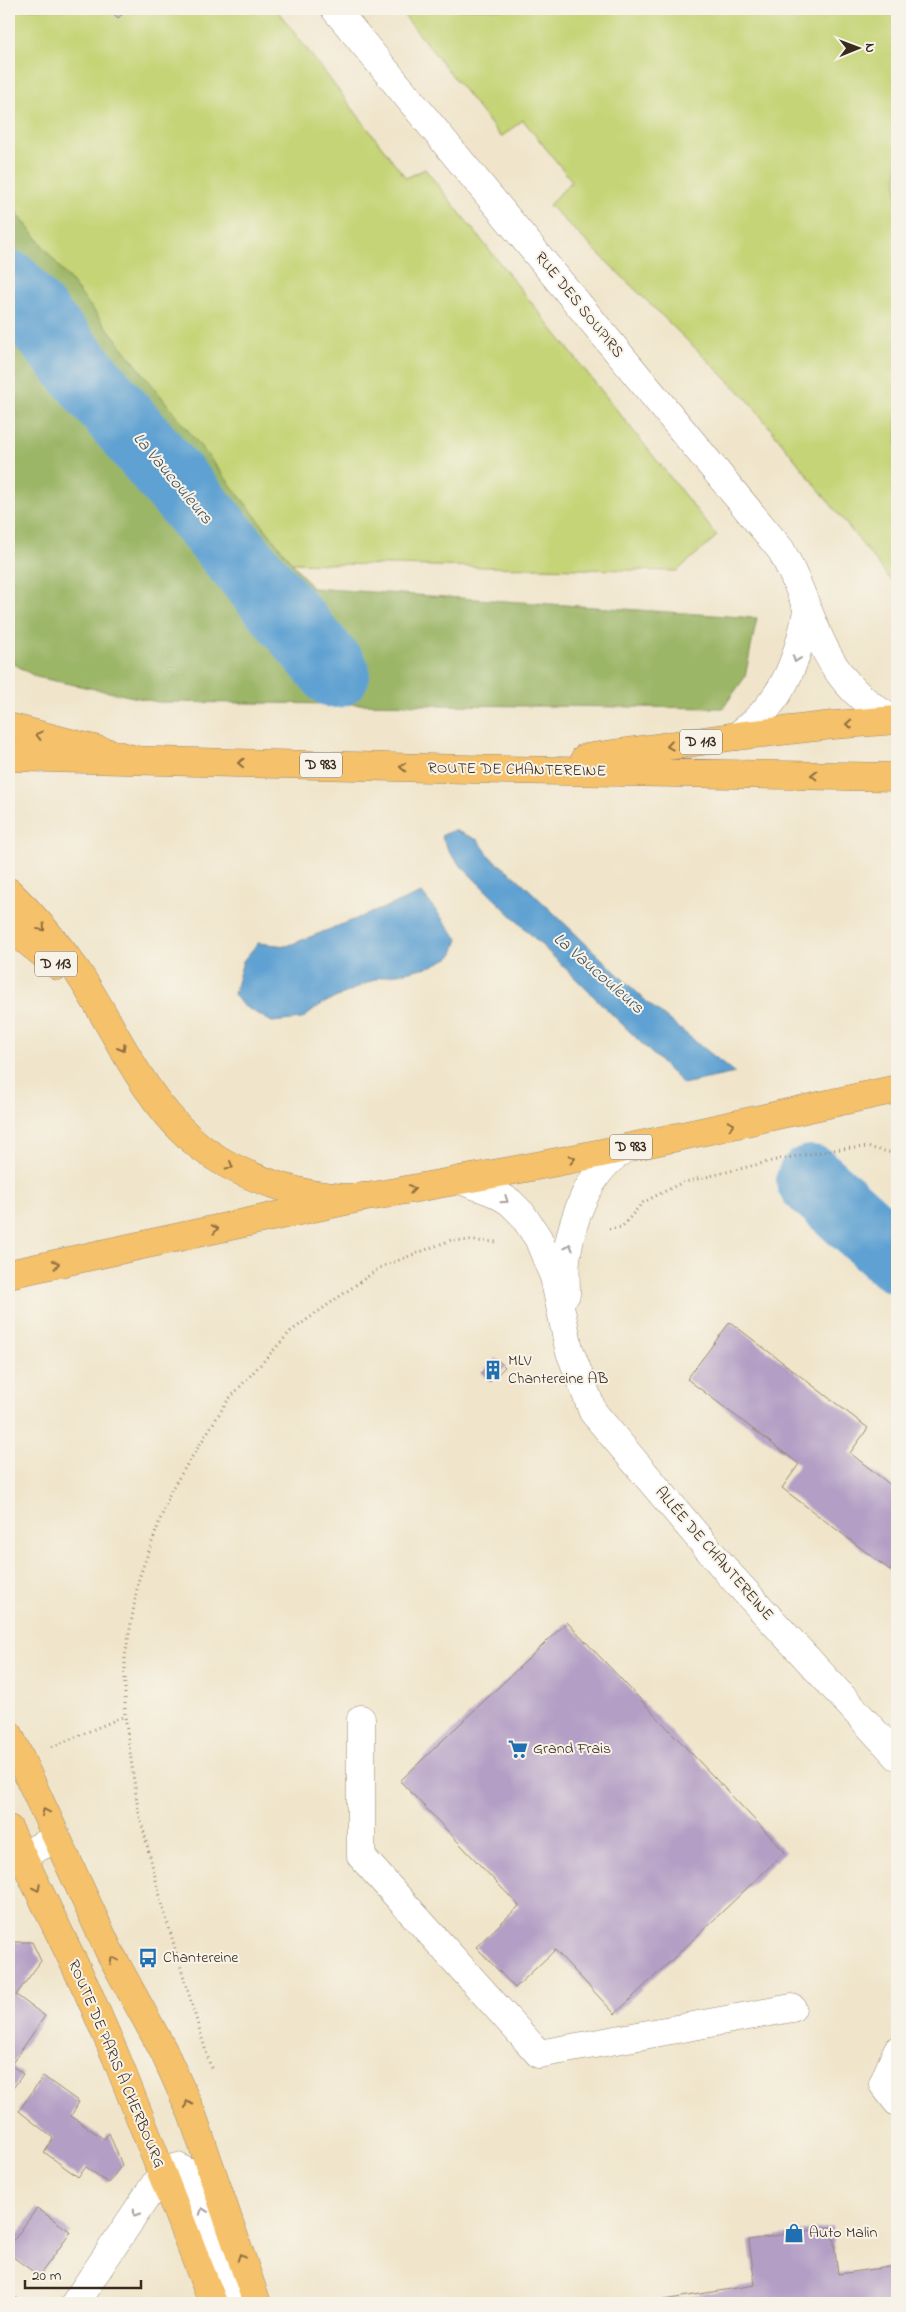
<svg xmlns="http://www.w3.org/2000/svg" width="906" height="2312" viewBox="0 0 906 2312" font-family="'Indie Flower',sans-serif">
	<rect width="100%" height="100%" fill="#f7f3e8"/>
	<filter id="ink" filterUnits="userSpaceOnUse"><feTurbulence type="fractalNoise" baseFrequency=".02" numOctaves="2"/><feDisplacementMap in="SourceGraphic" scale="10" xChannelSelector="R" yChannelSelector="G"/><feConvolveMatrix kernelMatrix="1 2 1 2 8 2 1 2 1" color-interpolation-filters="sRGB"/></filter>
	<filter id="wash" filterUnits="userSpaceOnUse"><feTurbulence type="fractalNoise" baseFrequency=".0096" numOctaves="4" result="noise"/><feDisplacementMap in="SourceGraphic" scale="20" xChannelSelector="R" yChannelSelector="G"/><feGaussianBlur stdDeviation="1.12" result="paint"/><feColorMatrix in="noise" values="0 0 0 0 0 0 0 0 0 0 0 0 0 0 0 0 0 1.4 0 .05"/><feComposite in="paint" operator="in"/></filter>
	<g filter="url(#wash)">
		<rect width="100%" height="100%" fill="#f0e5cb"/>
		<!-- green -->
		<path fill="#c5d476" stroke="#807f4a" d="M9,9h267l130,169 19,-9 292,367 -40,35 -386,-8 -282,-360z
			M399,9h498v579l-150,-189 -198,-194 23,-24 -49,-61 -22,17z"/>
		<!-- forest -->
		<path fill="#9cb667" stroke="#6c7042" d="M9,203l303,385 445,30 -12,59 -22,31 -565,-6 -122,-25 -27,-16z"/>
		<!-- water -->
		<path fill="#5ea1d2" stroke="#4c6678" d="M454,830l24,10 13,18 25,19 134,128 85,68 -52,11 -222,-218 -11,-13 -9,-17z
			M422,893l36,46 -6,17 -20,10 -54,12 -56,26 -20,15 -30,3 -30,-17 -8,-11 9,-33 15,-18 29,3z"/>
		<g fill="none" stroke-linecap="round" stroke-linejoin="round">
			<!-- river -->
			<path stroke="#5ea1d2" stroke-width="70" d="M9,285l326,388
				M811,1180l86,78"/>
		</g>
		<g id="blocks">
			<!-- building -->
			<path fill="#b39ec5" d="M109,9h19l-10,9z
				M730,1322l138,106 -18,25 47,37v81l-2,3 -113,-86 17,-24 -112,-85z
				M496,1358l9,9 -15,15 -9,-9z
				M567,1622l218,230 -170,162 -60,-64 -40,38 -39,-41 43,-41 -119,-125z
				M9,1942h23l9,19 -25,34 29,21 -34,49 12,9 -14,20z
				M43,2076l36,26 -8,14 33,23 5,-6 13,32 -14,18 -22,-16 -8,10 -34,-25 9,-14 -34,-27z
				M37,2208l34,24 -32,44 -30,-22v-7z
				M832,2227l6,47 59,-8v37h-252l110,-18 -6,-45z
				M9,2293l14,10h-14z"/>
		</g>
	</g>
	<g filter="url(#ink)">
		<use href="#blocks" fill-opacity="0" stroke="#968874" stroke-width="1"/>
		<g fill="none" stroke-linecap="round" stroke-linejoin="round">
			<defs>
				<path id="minor" d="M335,9l446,541c38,69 36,128 113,170
					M737,736c45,-33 60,-72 70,-125
					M460,1180l35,13 15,9 12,12 16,24 16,39 15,72 24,63 137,163 167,181
					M566,1294c0,-11 -1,-23 0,-35 6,-40 23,-91 61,-111
					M361,1719v137l178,198 253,-46
					M9,1862l48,-24
					M897,2051l-14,33 14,18
					M75,2303l88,-131 15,-5 12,7 45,124 7,5"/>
				<path id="major" d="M9,757l496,13 392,7
					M585,758l152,-22 96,-11 64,-5
					M9,892c25,24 48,51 68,79 38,57 62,121 114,168 41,37 118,63 174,58 14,-1 28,-5 41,-7 33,-6 65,-12 98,-18 132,-24 262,-55 393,-83
					M9,927l49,39
					M9,1734l100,217 55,101 28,62 65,189
					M9,1829l78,161 29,67 97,246"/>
				<path id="highway" d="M9,727l128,33
					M9,1274l355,-77"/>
			</defs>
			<!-- minor casing -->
			<use href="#minor" stroke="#968874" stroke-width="29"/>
			<!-- major casing -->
			<use href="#major" stroke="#968874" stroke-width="29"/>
			<!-- highway casing -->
			<use href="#highway" stroke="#968874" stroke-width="29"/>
			<!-- path -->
			<path stroke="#968874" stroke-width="3" stroke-dasharray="1 4" stroke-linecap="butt" d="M609,1229l13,-2 20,-24 39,-20 99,-24 60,-10 27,-2 30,7
				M52,1747l73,-31
				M211,2068l-48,-160 -25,-99 -13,-93v-59l14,-79 32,-88 57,-90 63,-69 90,-64 70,-27 48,2"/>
			<!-- minor -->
			<use href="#minor" stroke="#fff" stroke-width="28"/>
			<!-- major -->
			<use href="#major" stroke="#f5c16b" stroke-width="28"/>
			<!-- highway -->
			<use href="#highway" stroke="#f5c16b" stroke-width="28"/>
		</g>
		<!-- one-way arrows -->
		<defs><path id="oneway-chevron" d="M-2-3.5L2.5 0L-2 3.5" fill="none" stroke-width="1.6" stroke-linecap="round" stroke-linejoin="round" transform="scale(1.25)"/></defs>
		<g stroke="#a79f9a">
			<use href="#oneway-chevron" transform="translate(796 659) rotate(110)"/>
			<use href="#oneway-chevron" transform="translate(505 1200) rotate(34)"/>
			<use href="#oneway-chevron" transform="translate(569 1247) rotate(-76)"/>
			<use href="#oneway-chevron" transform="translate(203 2211) rotate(-110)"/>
			<use href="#oneway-chevron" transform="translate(136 2213) rotate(124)"/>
		</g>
		<g stroke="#8f6e41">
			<use href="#oneway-chevron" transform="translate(849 724) rotate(176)"/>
			<use href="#oneway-chevron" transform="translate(39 735) rotate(-166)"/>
			<use href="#oneway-chevron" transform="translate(670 746) rotate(172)"/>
			<use href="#oneway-chevron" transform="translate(241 763) rotate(-178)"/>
			<use href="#oneway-chevron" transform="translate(403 767) rotate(-178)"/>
			<use href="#oneway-chevron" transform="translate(814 775) rotate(-179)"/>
			<use href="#oneway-chevron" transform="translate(42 928) rotate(50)"/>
			<use href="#oneway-chevron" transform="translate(122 1048) rotate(60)"/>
			<use href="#oneway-chevron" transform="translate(731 1125) rotate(-12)"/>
			<use href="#oneway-chevron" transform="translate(572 1159) rotate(-12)"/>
			<use href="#oneway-chevron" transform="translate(230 1166) rotate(30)"/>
			<use href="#oneway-chevron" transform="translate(412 1189) rotate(-10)"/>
			<use href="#oneway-chevron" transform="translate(215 1229) rotate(-12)"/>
			<use href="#oneway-chevron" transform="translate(56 1264) rotate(-12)"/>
			<use href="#oneway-chevron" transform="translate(45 1812) rotate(-115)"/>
			<use href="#oneway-chevron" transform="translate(37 1888) rotate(64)"/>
			<use href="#oneway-chevron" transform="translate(113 1960) rotate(-117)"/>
			<use href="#oneway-chevron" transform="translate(188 2104) rotate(-113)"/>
			<use href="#oneway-chevron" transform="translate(241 2257) rotate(-109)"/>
		</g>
	</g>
	<!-- icons -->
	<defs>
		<symbol id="building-bare" viewBox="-9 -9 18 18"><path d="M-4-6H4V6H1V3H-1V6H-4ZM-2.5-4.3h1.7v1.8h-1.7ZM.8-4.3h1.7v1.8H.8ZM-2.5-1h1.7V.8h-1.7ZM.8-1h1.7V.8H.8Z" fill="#1f6fb2" stroke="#f7f3e8" stroke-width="2.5" paint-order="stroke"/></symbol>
		<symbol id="supermarket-bare" viewBox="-9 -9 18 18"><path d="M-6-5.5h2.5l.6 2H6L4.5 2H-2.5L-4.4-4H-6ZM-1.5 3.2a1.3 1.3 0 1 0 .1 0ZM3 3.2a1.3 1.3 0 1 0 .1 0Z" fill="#1f6fb2" stroke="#f7f3e8" stroke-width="2.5" paint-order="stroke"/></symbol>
		<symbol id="bus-bare" viewBox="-9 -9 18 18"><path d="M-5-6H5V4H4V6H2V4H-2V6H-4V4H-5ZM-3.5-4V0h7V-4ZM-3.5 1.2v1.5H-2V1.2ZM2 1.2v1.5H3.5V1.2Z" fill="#1f6fb2" stroke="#f7f3e8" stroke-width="2.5" paint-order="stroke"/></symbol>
		<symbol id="shop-bare" viewBox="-9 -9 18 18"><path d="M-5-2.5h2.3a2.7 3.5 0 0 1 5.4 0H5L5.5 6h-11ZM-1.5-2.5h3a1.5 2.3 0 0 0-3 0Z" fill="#1f6fb2" stroke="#f7f3e8" stroke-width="2.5" paint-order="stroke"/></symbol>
	</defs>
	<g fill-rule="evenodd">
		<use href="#building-bare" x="479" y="1356" width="28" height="28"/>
		<use href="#supermarket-bare" x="504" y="1735" width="28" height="28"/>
		<use href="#bus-bare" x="134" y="1944" width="28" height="28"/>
		<use href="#shop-bare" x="780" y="2219" width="28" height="28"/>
	</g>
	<g text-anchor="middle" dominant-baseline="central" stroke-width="4" stroke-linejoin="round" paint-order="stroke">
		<!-- shield labels -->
		<g fill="#f7f3e8" stroke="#73665b" stroke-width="1">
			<rect x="680" y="729.5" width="42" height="25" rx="4"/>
			<rect x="300" y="752.5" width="42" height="25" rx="4"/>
			<rect x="35" y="951.5" width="42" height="25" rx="4"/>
			<rect x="610" y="1134.5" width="42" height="25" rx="4"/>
		</g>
		<g font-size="15" font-weight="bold" fill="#3b2a1e">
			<text x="701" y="742">D 113</text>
			<text x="321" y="765">D 983</text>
			<text x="56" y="964">D 113</text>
			<text x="631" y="1147">D 983</text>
		</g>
		<!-- street labels -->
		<g font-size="16" fill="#3b2a1e" stroke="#f7f3e8">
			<text transform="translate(579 305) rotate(51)">RUE DES SOUPIRS</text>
			<text transform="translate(517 770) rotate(1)">ROUTE DE CHANTEREINE</text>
			<text transform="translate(714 1554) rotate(49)">ALLÉE DE CHANTEREINE</text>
			<text transform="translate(116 2064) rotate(67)">ROUTE DE PARIS À CHERBOURG</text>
		</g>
		<!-- poi labels -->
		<g font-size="16" fill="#3b2a1e" stroke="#f7f3e8" text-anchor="start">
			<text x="508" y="1361">MLV<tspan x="508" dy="18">Chantereine AB</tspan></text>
			<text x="533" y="1749">Grand Frais</text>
			<text x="163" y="1958">Chantereine</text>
			<text x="809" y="2233">Auto Malin</text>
		</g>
		<!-- water labels -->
		<g font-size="18" font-style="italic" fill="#47545d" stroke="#f7f3e8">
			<text transform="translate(172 479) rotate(50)">La Vaucouleurs</text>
			<text transform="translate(598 974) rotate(41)">La Vaucouleurs</text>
		</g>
	</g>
	<!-- margin -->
	<rect width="906" height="2312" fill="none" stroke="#f7f3e8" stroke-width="30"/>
	<!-- north arrow -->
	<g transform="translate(858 48) rotate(89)" stroke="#f7f3e8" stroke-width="4" paint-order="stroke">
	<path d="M0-4L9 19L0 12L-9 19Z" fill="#3b2a1e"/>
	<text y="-8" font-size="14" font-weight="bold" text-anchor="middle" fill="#3b2a1e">N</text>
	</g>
	<!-- scale -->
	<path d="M25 2280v8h116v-8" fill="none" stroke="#3b2a1e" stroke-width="2.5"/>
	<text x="32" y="2280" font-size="15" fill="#3b2a1e" stroke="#f7f3e8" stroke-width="4" paint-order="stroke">20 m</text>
</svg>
